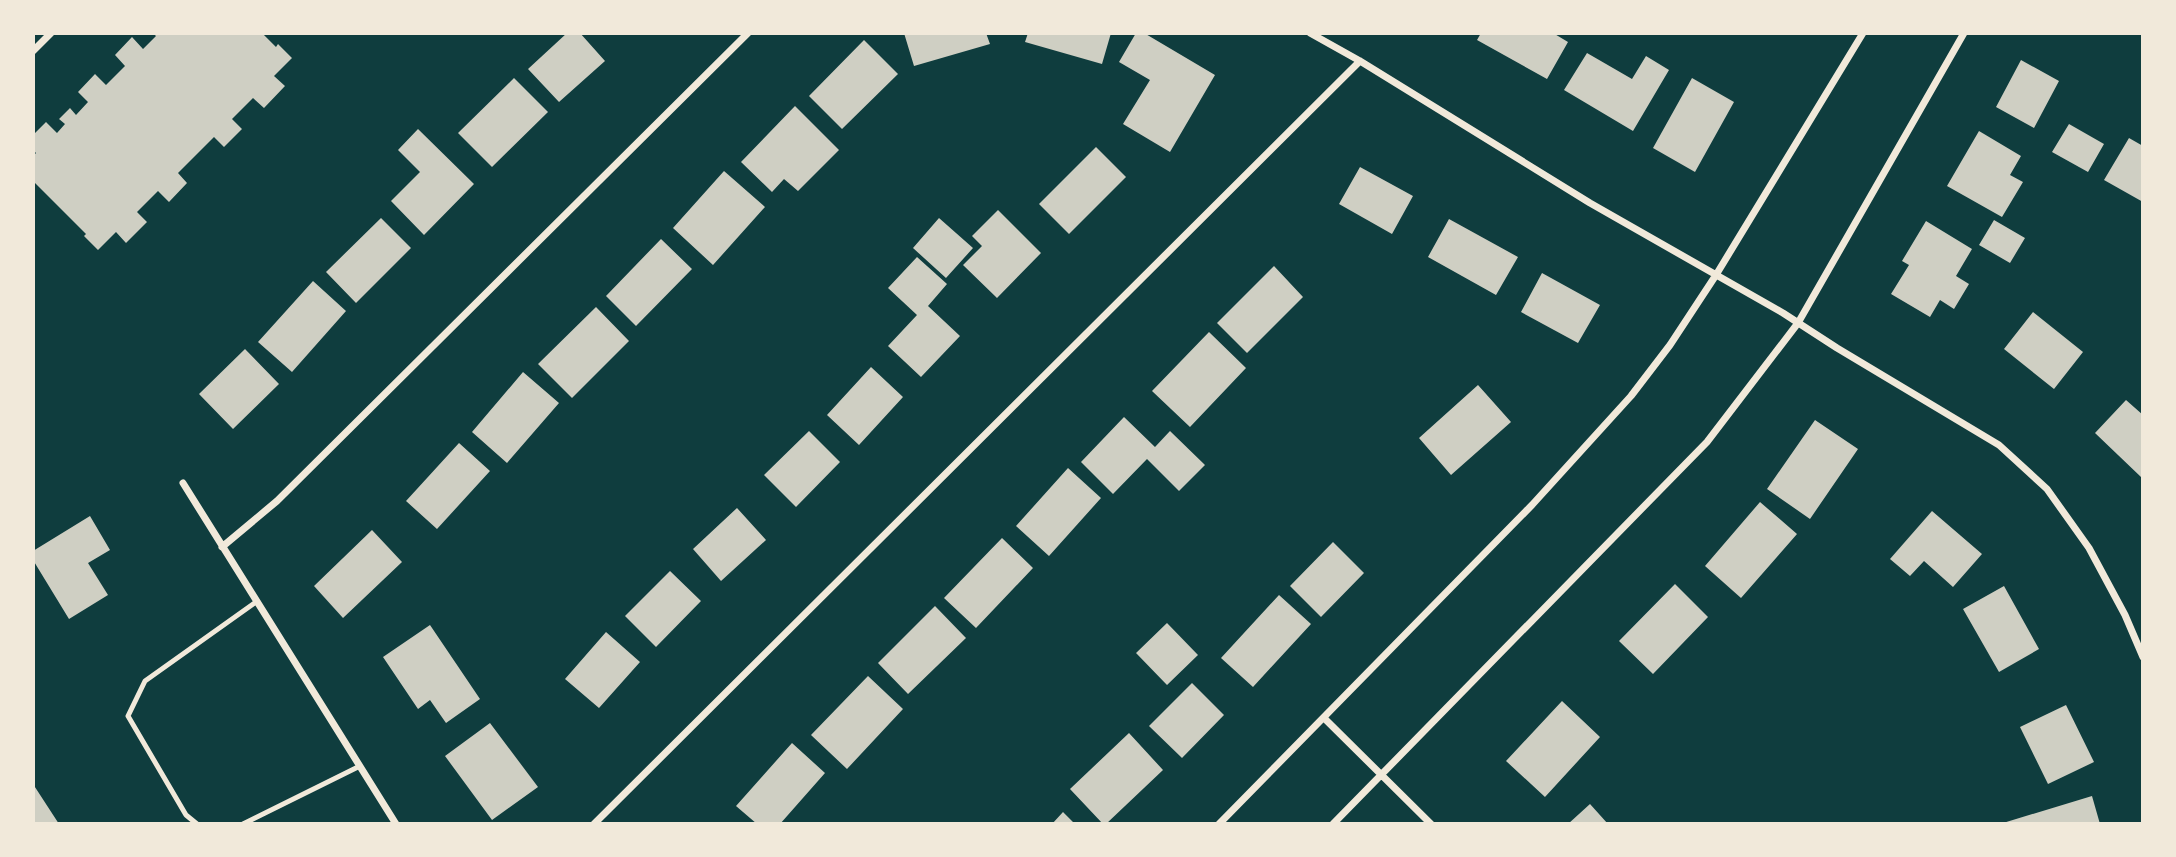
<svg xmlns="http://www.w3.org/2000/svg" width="2176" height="857" viewBox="0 0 2176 857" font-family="Manrope,sans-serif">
	<rect width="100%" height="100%" fill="#0f3d3e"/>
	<!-- building -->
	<path fill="#cfcfc3" d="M153,33h109l14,14 2,-3 14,14 -18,18 11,10 -21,22 -11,-10 -21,21 10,10 -18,18 -10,-10 -36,36 9,10 -18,19 -11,-11 -21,21 10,10 -21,21 -10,-11 -18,18 -14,-14 2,-2 -51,-51 -2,2v-29l3,-3 -3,-3v-15l13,-13 11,11 8,-9 -6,-5 11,-11 6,7 12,-13 -10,-10 17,-18 11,11 19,-19 -10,-11 17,-18 11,12 13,-13z
		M567,33h13l25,28 -46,41 -31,-33z
		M904,33h82l4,11 -76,22z
		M1028,33h83l-9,31 -77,-22z
		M1136,33h8l71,42 -45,77 -47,-28 27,-44 -31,-18z
		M1481,33h72l15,9 -21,37 -70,-39z
		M864,40l34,34 -56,55 -33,-33z
		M1587,53l45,26 14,-23 23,14 -36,61 -69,-41z
		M2021,60l38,21 -25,47 -38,-21z
		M514,78l34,34 -56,55 -34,-34z
		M1692,78l42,24 -39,70 -42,-24z
		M795,106l44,44 -41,41 -14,-12 -12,13 -31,-30z
		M2069,124l35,20 -16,28 -36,-20z
		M418,129l56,55 -50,51 -33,-34 29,-29 -22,-22z
		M1979,131l42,25 -11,19 13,7 -21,35 -55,-31z
		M2129,138l14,8v56l-39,-22z
		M1096,147l30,30 -57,57 -30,-30z
		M1360,167l53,29 -21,38 -53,-30z
		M724,171l41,36 -52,58 -40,-37z
		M998,210l43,43 -44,45 -34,-33 19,-19 -10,-10z
		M381,218l30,30 -55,55 -30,-31z
		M939,218l34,30 -27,30 -33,-30z
		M1449,219l69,38 -22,38 -68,-38z
		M1994,220l31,18 -15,25 -31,-18z
		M1926,221l46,28 -16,27 13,8 -15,25 -14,-9 -10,17 -39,-23 18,-29 -7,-4z
		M661,239l31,30 -56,57 -30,-30z
		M917,257l30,27 -19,22 32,30 -39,41 -33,-31 29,-31 -29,-27z
		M1274,266l29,31 -56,56 -30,-30z
		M1542,273l58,32 -22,38 -57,-31z
		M313,281l33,30 -54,61 -34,-30z
		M596,307l33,34 -57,57 -34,-34z
		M2033,312l50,40 -29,37 -50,-40z
		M1209,332l37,36 -56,59 -38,-36z
		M245,349l34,35 -46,45 -34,-35z
		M871,367l32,30 -44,48 -32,-30z
		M523,372l36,31 -52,60 -35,-31z
		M1478,385l33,37 -60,53 -32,-37z
		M2126,400l17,15 -2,62 -46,-44z
		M1124,417l31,30 15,-16 35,34 -26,26 -32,-32 -34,35 -32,-32z
		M1815,420l43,29 -48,70 -43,-30z
		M809,431l31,31 -44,45 -32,-32z
		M459,443l31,28 -53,58 -31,-28z
		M1068,468l33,30 -52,58 -33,-30z
		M1760,502l37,32 -56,64 -36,-32z
		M737,508l29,32 -45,41 -28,-32z
		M1932,511l50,43 -29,33 -29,-26 -14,15 -20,-17z
		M90,516l20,34 -22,13 20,32 -39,24 -36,-59v-9z
		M372,530l30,32 -59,56 -29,-32z
		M1002,538l31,30 -57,60 -32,-30z
		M1333,542l31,31 -43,44 -31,-31z
		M670,571l31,30 -45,46 -31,-31z
		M1675,584l33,33 -55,57 -34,-33z
		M2004,586l35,63 -40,23 -36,-63z
		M1279,595l32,29 -58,63 -32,-29z
		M935,606l31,32 -58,56 -30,-31z
		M1167,623l31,32 -31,30 -31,-32z
		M430,625l50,74 -34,24 -16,-23 -12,9 -35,-52z
		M606,632l34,30 -41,46 -34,-29z
		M868,676l35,33 -56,60 -36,-34z
		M1192,683l32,32 -42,43 -33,-32z
		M1562,701l38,36 -55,60 -39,-36z
		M2066,705l28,57 -46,22 -28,-57z
		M490,723l48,64 -46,33 -47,-64z
		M1129,733l34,37 -57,54h-3l-33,-35z
		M792,743l33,30 -45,51h-23l-21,-18z
		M33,784l26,40h-26z
		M2092,796l8,28h-97v-1z
		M1590,804l18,20h-40z
		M1063,812l12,12h-23z"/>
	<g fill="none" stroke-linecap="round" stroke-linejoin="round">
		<!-- service -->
		<path stroke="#f1e9da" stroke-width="5" d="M197,824l-11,-9 -58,-99 17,-35 111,-79
			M243,824l117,-58"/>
		<!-- minor -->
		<path stroke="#f1e9da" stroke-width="7" d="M1310,33l50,28 230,142 193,110 54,35 162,97 48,44 42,59 36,67 18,42
			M33,51l18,-18
			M183,483l213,341
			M222,547l55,-46 471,-468
			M1324,718l107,106
			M594,824l766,-763
			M1219,824l313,-319 99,-109 39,-51 46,-70 147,-242
			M1333,824l374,-382 91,-119 166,-290"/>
	</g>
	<!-- border -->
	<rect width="2176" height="857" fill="none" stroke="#f1e9da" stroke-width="70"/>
</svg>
